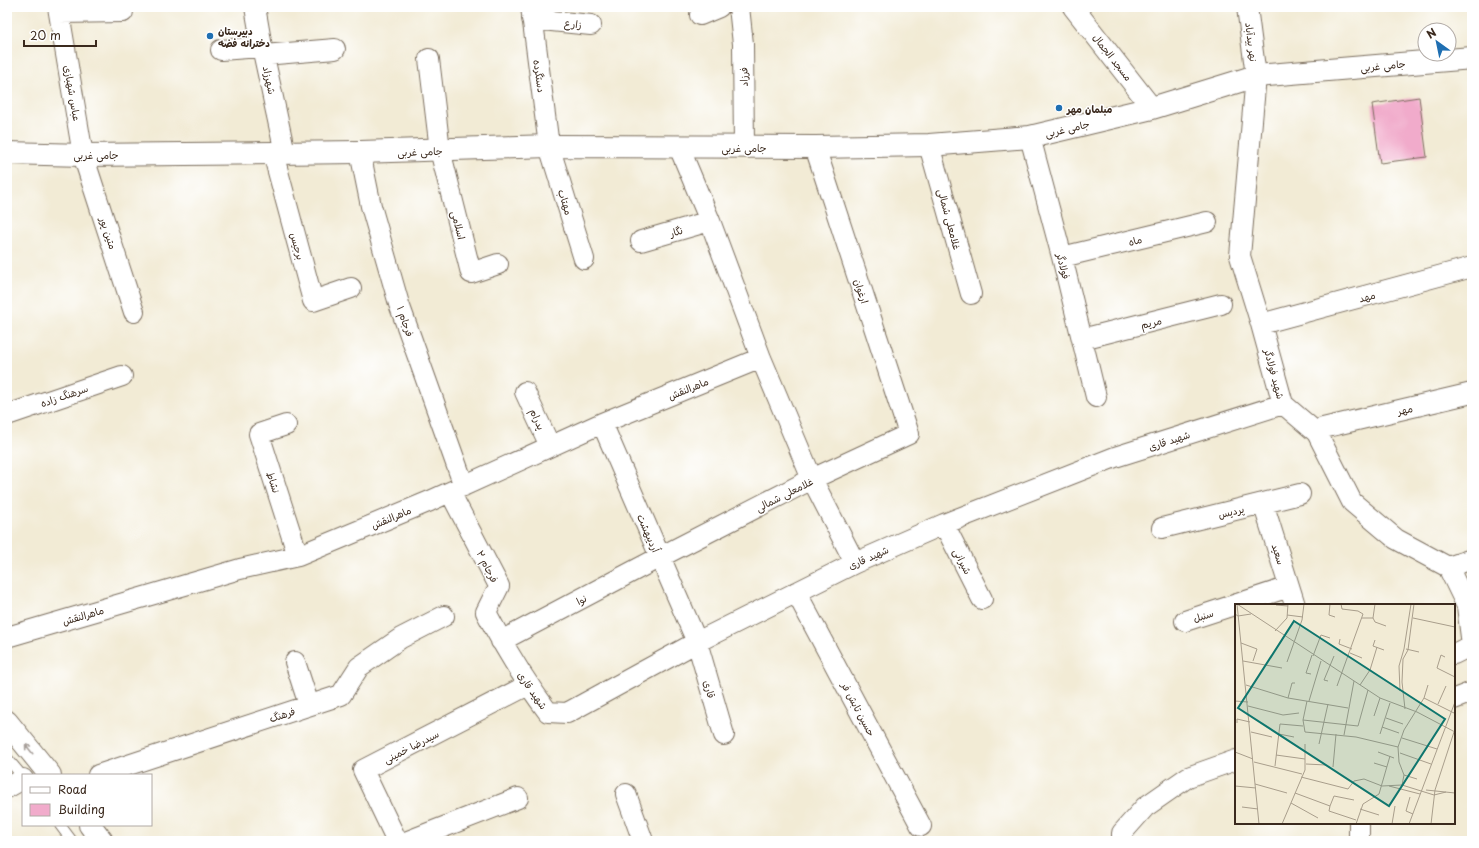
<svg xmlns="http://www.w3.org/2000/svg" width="1479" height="848" viewBox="0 0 1479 848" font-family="'Playpen Sans','Playpen Sans Arabic',sans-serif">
	<rect width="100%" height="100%" fill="#fff"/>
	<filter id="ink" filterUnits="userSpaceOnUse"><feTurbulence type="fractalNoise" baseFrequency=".025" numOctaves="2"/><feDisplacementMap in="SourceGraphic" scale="8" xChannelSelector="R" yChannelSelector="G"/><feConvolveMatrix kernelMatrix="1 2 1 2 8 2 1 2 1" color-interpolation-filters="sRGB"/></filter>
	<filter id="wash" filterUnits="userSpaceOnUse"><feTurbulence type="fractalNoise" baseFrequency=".012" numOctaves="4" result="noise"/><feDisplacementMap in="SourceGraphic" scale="16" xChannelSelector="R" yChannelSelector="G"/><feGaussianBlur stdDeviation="0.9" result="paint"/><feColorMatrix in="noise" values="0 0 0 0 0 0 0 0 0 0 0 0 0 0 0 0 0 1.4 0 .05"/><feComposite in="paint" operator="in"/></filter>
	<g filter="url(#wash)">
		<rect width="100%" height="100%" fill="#f2ebd5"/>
		<g id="blocks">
			<!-- building -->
			<path fill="#f1abcb" d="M1419,97l8,60 -47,6 -8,-59z
				M1472,297v9h-1l-2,-8z"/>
		</g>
	</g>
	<g filter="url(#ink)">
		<use href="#blocks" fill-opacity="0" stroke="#7b6e5e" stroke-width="1"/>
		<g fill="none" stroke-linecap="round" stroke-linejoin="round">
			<defs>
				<path id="lane" d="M7,758l16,19
					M60,825l12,16"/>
				<path id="street" d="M58,7l25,148 51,157
					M255,7l7,40 23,106
					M531,7l18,139 35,113
					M739,7l4,37 1,103
					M1073,7l79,101
					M1247,7l9,69 -16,180 21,68 22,80 34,29 35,69 44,37 52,28 19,39 5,39
					M59,13l64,-1
					M700,15l19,-8
					M532,19l59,6
					M221,50l41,-3
					M264,55l71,-6
					M429,59l11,91 31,123 27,-9
					M1030,137l32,120 34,140
					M929,145l42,149
					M679,147l31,74 51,137 51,121 43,84
					M360,152l11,54 28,98 65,182
					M273,153l40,148 38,-13
					M641,241l69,-20
					M1062,257l145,-35
					M1261,324l211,-57
					M1082,339l139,-35
					M525,392l25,54
					M7,415l115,-39
					M602,423l95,219 27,93
					M286,425l-27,9 39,122
					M1317,433l6,-5 149,-35
					M450,492l49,94 -13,26c18,35 38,68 62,100l19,1 130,-71 158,-79 89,-39 171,-67 168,-53
					M1263,503l32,102
					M944,524l38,75
					M1162,528l138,-34
					M1448,567l24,-8
					M796,592l125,234
					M1185,621l104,-34
					M7,637l233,-68 58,-13 132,-55 172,-78 159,-65
					M501,641l159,-84 152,-78 97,-45 -94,-287
					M1454,654l18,-9
					M295,662l14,43
					M1454,699l18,-7
					M98,775l243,-80 18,-28 42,-29 43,-22
					M7,788l16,-9
					M626,794l17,47
					M397,841l-34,-71 165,-85
					M408,841l110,-43
					M1122,841v-8l23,-26 43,-30 48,-17
					M1359,841v-18"/>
				<path id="secondary" d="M7,153l76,2 190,-2 87,-1 189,-6 266,1 114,-2 101,-8 122,-29 104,-32 216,-18
					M7,722l43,53
					M90,825l12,16"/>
			</defs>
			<!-- lane casing -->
			<use href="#lane" stroke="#7b6e5e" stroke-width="12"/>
			<!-- street casing -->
			<use href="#street" stroke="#7b6e5e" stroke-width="22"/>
			<!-- secondary casing -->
			<use href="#secondary" stroke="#7b6e5e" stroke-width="24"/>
			<!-- lane -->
			<use href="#lane" stroke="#fff" stroke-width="10"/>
			<!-- street -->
			<use href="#street" stroke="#fff" stroke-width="20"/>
			<!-- secondary -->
			<use href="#secondary" stroke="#fff" stroke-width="22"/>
		</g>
		<!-- one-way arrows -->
		<defs><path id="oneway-shaft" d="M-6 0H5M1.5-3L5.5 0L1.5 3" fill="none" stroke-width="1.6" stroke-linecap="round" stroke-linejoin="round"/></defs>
		<use stroke="#a79f9a" href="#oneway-shaft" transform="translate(29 749) rotate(-129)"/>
	</g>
	<!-- markers -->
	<g fill="#1f6fb2" stroke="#fff" stroke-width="1.5">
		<circle cx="210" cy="36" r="4"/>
		<circle cx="1059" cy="108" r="4"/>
	</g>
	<g text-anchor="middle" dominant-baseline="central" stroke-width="3" stroke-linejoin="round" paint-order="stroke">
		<!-- street labels -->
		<g font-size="10" fill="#3b2a1e" stroke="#fff">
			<text transform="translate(573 23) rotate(6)">زارع</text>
			<text transform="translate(1252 42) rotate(83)">نهر بیدآباد</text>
			<text transform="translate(1113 57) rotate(52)">مسجد الجمال</text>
			<text transform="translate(1383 65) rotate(-5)">جامی غربی</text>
			<text transform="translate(540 76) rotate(82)">دستگرده</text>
			<text transform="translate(743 77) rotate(-91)">فرزاد</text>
			<text transform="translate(270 80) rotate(78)">شهرزاد</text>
			<text transform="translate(73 93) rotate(80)">عباس شهبازی</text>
			<text transform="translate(1067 128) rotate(-13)">جامی غربی</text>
			<text x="744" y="147">جامی غربی</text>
			<text transform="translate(420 151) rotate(-2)">جامی غربی</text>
			<text x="96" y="154">جامی غربی</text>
			<text transform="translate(566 202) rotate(73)">مهتاب</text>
			<text transform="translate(950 219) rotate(75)">غلامعلی شمالی</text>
			<text transform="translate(459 225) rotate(76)">اسلامی</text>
			<text transform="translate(676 231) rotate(-16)">نگار</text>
			<text transform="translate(109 233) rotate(72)">متین پور</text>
			<text transform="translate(1135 240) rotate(-14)">ماه</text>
			<text transform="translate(298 246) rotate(75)">برجیس</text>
			<text transform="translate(1064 266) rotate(76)">فولادگر</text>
			<text transform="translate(862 291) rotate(72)">ارغوان</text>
			<text transform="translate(1367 296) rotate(-15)">مهد</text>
			<text transform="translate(406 321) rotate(71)">فرجام ۱</text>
			<text transform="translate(1151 322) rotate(-14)">مریم</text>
			<text transform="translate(1275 374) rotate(75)">شهید فولادگر</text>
			<text transform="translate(688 388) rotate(-22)">ماهرالنقش</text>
			<text transform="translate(64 395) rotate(-19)">سرهنگ زاده</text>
			<text transform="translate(1405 409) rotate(-13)">مهر</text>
			<text transform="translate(538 419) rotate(66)">پدرام</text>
			<text transform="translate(1169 440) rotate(-18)">شهید قاری</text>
			<text transform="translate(274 482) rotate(72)">نشاط</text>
			<text transform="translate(784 494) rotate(-27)">غلامعلی شمالی</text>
			<text transform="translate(1231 511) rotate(-14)">پردیس</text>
			<text transform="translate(391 517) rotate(-23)">ماهرالنقش</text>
			<text transform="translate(649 533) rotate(66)">اُردیبهشت</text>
			<text transform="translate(1279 554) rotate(73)">سعید</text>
			<text transform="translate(868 557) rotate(-24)">شهید قاری</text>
			<text transform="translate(963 561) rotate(63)">شیرانی</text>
			<text transform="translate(488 566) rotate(63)">فرجام ۲</text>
			<text transform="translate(581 599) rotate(-28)">نوا</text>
			<text transform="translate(83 615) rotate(-16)">ماهرالنقش</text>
			<text transform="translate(1203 615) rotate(-18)">سنبل</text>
			<text transform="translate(710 689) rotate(74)">قاری</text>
			<text transform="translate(533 690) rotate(55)">شهید قاری</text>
			<text transform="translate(859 709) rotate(62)">حسین تابش فر</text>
			<text transform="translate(282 714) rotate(-18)">فرهنگ</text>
			<text transform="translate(411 746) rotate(-27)">سیدرضا خمینی</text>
		</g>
		<!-- poi labels -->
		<g font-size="10" font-weight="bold" fill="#3b2a1e" stroke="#fff" text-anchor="start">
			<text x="218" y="30">دبیرستان<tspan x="218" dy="12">دخترانه فضه</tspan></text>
			<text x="1067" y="108">مبلمان مهر</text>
		</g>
	</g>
	<!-- overview -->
	<g transform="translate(1235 604)">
		<rect width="220" height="220" fill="#f2ebd5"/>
		<path fill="none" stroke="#a99e8c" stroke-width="1" d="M2,0l143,94 37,14 38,20M2,0l22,220M95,0l-1,11 6,2M41,1l12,1M0,10l3,2 13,-2M52,11l16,2M127,14h11l2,-14M138,14l2,4 11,4M178,14l42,9M40,27l12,-13 1,-14M105,35l-1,5 13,5M140,36l-2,6 11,4M6,39l16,6 -4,12M171,45l13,3M115,49l12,5M78,52l8,-21 9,3M210,53l-4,-2 -4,13 18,9M8,57l39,7M52,58l15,-42 2,-16M76,70l-5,-1 6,-18M93,77l-4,-1 10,-24M11,81l42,13 60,10M125,81l10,-15 7,-23M102,82l26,-72 -5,-3 -16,-2 -1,-5M165,87l-1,-25 5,-17 7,-45M53,94l4,-15h3M189,94l4,-13M0,97l13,1M72,97l-4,19 2,12 51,5 42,10M74,97l12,-40M203,100l8,-18M13,102l35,9 16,-2M170,105l-3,-27 1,-23 5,-9 6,-46M139,112l6,-18M151,114l17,6M68,116l55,6 10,-36M2,119v-4l13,3M147,123l17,6M16,128l21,5M44,130l15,3M145,130l10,-31M109,131l10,-54M167,134l35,11M84,140l9,-40M0,148l18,7M143,148l16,6M165,149l31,11M41,151l29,4M19,158l48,12M139,159l13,4M71,160l20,1M40,162l5,-42 23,2M98,163l3,-33M169,171l13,4M66,173l47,12 6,-8 10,-2 18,7 20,-1 32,10 12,-3M20,180l32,9M167,181l2,-10 -5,-13 -1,-15 6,-17 20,-32 30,15M0,182l21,2M154,182l31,8M191,186l29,3M60,189l35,13 -1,5 27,9M175,193l-4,14 7,3M56,199l27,15M95,202l4,-10 20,4M7,203l16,2M125,205l19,6M47,220l23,-54v-26M121,220l7,-20 16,-10 11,-38M157,220l3,-18M174,220l46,-122M196,220l4,-34 19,-58"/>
		<path fill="#0f766e" fill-opacity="0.15" stroke="#0f766e" stroke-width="2" d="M59,17l151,98 -56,87 -151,-98z"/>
		<rect width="220" height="220" fill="none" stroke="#3b2a1e" stroke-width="2"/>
	</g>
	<!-- margin -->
	<rect width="1479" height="848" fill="none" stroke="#fff" stroke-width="24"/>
	<!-- legend -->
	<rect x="22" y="774" width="130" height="52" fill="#ffffff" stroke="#b1aaa5"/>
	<rect x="30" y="787" width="20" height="6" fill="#ffffff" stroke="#b1aaa5"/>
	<text x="58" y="794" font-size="12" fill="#3b2a1e">Road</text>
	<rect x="30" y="804" width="20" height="12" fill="#f1abcb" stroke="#b1aaa5"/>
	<text x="58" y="814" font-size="12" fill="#3b2a1e">Building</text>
	<!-- north arrow -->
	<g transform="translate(1437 42) rotate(327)"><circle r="19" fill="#ffffff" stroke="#b1aaa5"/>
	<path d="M0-3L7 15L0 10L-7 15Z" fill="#1f6fb2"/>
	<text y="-6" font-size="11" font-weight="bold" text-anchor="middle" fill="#3b2a1e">N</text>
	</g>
	<!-- scale -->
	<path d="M24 40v6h72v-6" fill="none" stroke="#3b2a1e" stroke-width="2"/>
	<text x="30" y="40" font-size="12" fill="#3b2a1e" stroke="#ffffff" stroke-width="3" paint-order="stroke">20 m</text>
</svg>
